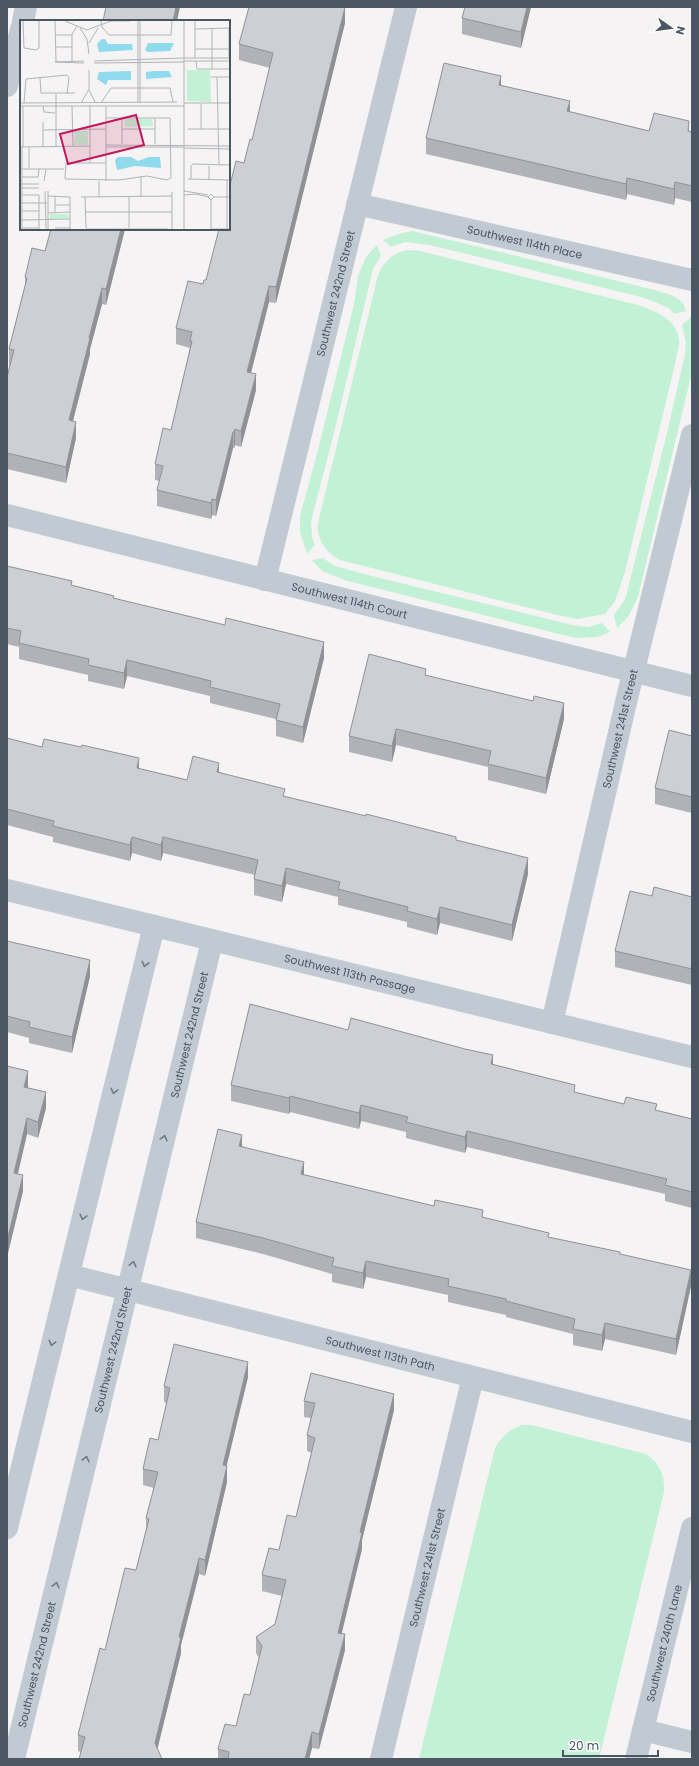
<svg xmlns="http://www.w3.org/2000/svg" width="699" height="1766" viewBox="0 0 699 1766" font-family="Poppins,sans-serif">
	<rect width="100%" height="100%" fill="#f5f3f3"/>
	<!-- green -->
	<path fill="#c3f1d5" d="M412,231l97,23 149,37c12,4 25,6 28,20l-12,3 -5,-6 -24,-10 -215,-53 -25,-3 -14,5 -8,-7 16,-6z
		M377,245l4,11 -8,13 -40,168 -22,84 1,16 3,8 -8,9 -7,-22v-16l17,-62 37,-150 4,-28 8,-19z
		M406,250l14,1 218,54c18,6 43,16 41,40 -1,6 -3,12 -4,19l-50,208 -10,29 -10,13 -27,5 -16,-3 -222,-56c-14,-7 -24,-21 -22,-37l59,-244c4,-15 14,-25 29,-29z
		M691,317l1,4v51l-54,225 -10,20 -11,11 -3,-13 10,-14 2,-5 42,-167 17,-75 1,-11 -4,-18z
		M323,558l12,8 29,8 208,51 16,2 14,-4 8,9 -13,5 -22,1 -227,-57 -26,-10 -10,-11z
		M522,1425h9l115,29c14,10 19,21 18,38l-65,267h-180l76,-311c7,-12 14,-18 27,-23z"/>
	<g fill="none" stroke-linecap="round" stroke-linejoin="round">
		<!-- minor -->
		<g stroke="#c1cad2" stroke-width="22">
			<path d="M23,21l3,-14"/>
			<path d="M7,86l14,-57"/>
			<path id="s1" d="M357,204l335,76"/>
			<path id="s2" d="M7,515l685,171"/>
			<path id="s3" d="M265,580l141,-573"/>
			<path id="s4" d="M7,890l685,167"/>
			<path id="s5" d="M552,1023l75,-325 65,-263"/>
			<path id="s6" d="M69,1275l623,157"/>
			<path d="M7,1528l147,-602"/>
			<path d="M643,1730l49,12"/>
			<path id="s7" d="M14,1759l198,-818"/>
			<path id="s8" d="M381,1759l92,-382"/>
			<path id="s9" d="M636,1759l56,-231"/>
		</g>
	</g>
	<!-- wall -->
	<path fill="#b0b2b7" d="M531,7l-10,41 -59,-14v-16z
		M345,23l-69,280 -7,-1 -18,71 5,17 -15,57 -6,-2 -1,3h-1l-17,68 -4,-1 -1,4 -54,-13v-16l3,-9 -5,-1v-16l16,-34 19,-82 -14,-4v-16l30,-48 46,-140 18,-72 -31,-8v-16z
		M501,85l69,27 79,19h40l3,1v70l-17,-4 -1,7 -47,-11 -1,6 -200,-46v-16z
		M51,229h74l-19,76 -4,-1 -12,45v5l-17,67 3,17 -10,45 -59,-14v-92l3,-12h-1v-16l16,-63v-9l20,-26z
		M7,566l107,33 210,59 -21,85 -27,-7v-17l-66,-16v-7l-83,-20 -3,13 -36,-8v-6l-69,-16v-12l-12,-3z
		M426,675l138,44 -18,75 -58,-14v-13l-92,-22 -4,17 -43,-10v-16z
		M692,736v77l-37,-9v-16z
		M7,738l35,9 145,33 32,-8 66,25 171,43 72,34 -16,67 -72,-18 -3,12 -30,-8v-5l-69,-17v-8l-52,-13 -4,18 -28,-7v-16l1,-4 -92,-22 -2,8 -29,-8 -2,8 -77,-19v-5l-46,-12z
		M652,896l40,1v88l-77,-18v-16z
		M7,941l83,35 -18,77 -43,-10v-5l-22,-6z
		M348,1030l145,35 82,27 49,12 33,6 35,9v89l-27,-7v-7l-198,-47 -2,6 -59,-15v-6l-45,-11 -2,8 -69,-17 -1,2 -58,-13v-16z
		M28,1088l18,20 -8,30 -11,-4 -9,40 5,17 -16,66z
		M242,1146l62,29 130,31 49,12 66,20 71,16 71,32 -15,69 -71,-16 -3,12 -29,-6v-11l-67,-17v-2l-58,-13v-7l-82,-18 -3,12 -31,-7v-8l-69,-20 -67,-16v-16z
		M248,1377l-22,89 1,16 -22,94 -6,-2 -18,71v8l-24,95 -76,4 -3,-1v-16l27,-85 31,-80 10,-39v-13l8,-30 -11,-3v-16l15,-29 9,-37 -3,-1v-16z
		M304,1401l90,9 -32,130v9l-21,84 4,17 -26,99 -7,-1 -3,11h-91v-10l18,-23 14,-31 9,-37 -3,-5v-16l19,-13 7,-28 -20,-5v-16l17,-25 17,-33 16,-64 -5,-2v-16l4,-17 -7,-1z"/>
	<!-- shaded-wall -->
	<path fill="#909195" d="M176,7h4l-3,14h-4z
		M345,7v16l-69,280v-16z
		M527,7h4l-10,41v-16z
		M501,76v16l-2,-7z
		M570,101v16l-3,-6z
		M689,121v16l-1,-6z
		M627,178v16l-1,6v-16z
		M675,182v16l-1,7v-16z
		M121,229h4l-19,76v-16z
		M269,286v16l-22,86v-16z
		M102,288v16l-12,45v5l-21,82v-16z
		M256,374v16l-15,57v-16z
		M76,422v16l-10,45v-16z
		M235,429v16l-1,3v-16z
		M233,432v16l-17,68v-16z
		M212,499v16l-1,4v-16z
		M324,642v16l-21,85v-16z
		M127,660v16l-3,13v-16z
		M564,703v16l-18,75v-16z
		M396,729v16l-4,17v-16z
		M139,758v16l-2,-6z
		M219,763v16l-2,-7z
		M132,837v16l-2,8v-16z
		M163,837v16l-2,8v-16z
		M528,858v16l-16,67v-16z
		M286,868v16l-4,18v-16z
		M440,907v16l-3,12v-16z
		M90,960v16l-18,77v-16z
		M493,1055v16l-2,-7z
		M28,1071v16l-4,16v-16z
		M46,1092v16l-8,30v-16z
		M290,1096v16l-1,2v-16z
		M361,1105v16l-2,8v-16z
		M27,1118v16l-13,55v-16z
		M467,1131v16l-2,6v-16z
		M242,1135v16l-3,-5z
		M304,1162v16l-3,-4z
		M23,1175v16l-16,66v-16z
		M366,1261v16l-3,12v-16z
		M691,1270v16l-15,69v-16z
		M605,1323v16l-3,12v-16z
		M248,1362v15l-25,104v-16z
		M394,1394v16l-32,130v9l-24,100v-16l22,-101z
		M227,1466v16l-22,94v-16z
		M199,1558v16l-18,71v8l-26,106v-16l24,-106z
		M345,1634v16l-26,99v-15z
		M312,1732v16l-3,11h-4z"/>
	<!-- building -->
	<path fill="#cdcfd5" stroke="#909195" d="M106,7h70l-3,14h-70z
		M249,7h96l-69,280 -7,-1 -22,86 9,2 -15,57 -6,-2 -1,3h-1l-17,68 -4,-1 -1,4 -54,-13 6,-24 -8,-2 8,-36 8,2 21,-89h-2l2,-9 -16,-4 12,-47 15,3 1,-4h2l13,-51h10v-40l7,-28 8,2 6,-24 2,1 21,-87 -34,-9z
		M465,7h62l-6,25 -59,-14z
		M444,63l57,13 -2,9 71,16 -3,10 82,20 5,-18 35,8 -1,10 4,1v54l-17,-4 -1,7 -47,-11 -1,6 -200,-46z
		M51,229h70l-15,60 -4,-1 -13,50h1l-21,82 7,2 -10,45 -59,-14v-76l7,-27 -5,-1 18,-71 -2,-1 7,-29 13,3z
		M7,566l65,15 -1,4 43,11 -1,2 112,27 1,-7 98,24 -21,85 -27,-7 4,-16 -70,-17 1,-6 -84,-21 -3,13 -36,-8 1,-6 -70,-16 2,-12 -14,-3z
		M369,654l57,15 -1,6 108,26 1,-5 30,7 -18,75 -58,-14 3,-13 -95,-22 -4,17 -43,-10z
		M669,730l23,6v61l-37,-9z
		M7,738l35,9 2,-8 37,8 1,-2 57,13 -2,10 50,12 6,-24 26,7 -2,9 68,17 -2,7 83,20v-2l90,23v3l72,18 -16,67 -72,-18 -3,12 -30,-8 1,-4 -70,-18 2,-7 -54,-14 -4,18 -28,-7 4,-19 -95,-23 -2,8 -29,-8 -2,8 -77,-19 1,-5 -47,-12z
		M654,887l38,10v72l-77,-18 15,-60 22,5z
		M7,941l83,19 -18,77 -43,-10 1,-5 -23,-6z
		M250,1004l98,26 3,-12 114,31 28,6 -2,9 84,21 -1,7 50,12 2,-7 31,7 -2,6 37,9v73l-27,-7 2,-6 -200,-48 -2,6 -59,-15 2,-5 -47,-12 -2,8 -69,-17 -1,2 -58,-13z
		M7,1066l21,5 -4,16 22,5 -8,30 -11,-4 -13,55 9,2 -16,66z
		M218,1129l24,6 -3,11 65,16 -3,12 133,32 1,-6 48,10 -1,7 67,16 -1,4 72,15v2l71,16 -15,69 -71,-16 -3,12 -29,-6 2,-10 -69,-18v-2l-58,-13 1,-7 -83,-18 -3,12 -31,-7 2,-8 -71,-20 -67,-16z
		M174,1344l74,18 -25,103 4,1 -22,94 -6,-2 -20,79h2l-26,106 7,16h-83l6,-22 -7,-2 22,-87 5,2 20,-82 11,2 13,-51 -3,-1 12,-46 -15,-3 7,-31 8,2 12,-52 -6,-2z
		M311,1373l83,21 -34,138 2,1 -24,100 7,1 -26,100 -7,-2 -7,27h-77l1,-7 -11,-3 7,-25 11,2 8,-32 6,1 12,-49 -6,-9 19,-13 11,-44 -24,-5 7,-27 10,2 8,-35 9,2 19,-79 -8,-3 8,-32 -11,-2z"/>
	<!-- one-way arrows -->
	<defs><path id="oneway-chevron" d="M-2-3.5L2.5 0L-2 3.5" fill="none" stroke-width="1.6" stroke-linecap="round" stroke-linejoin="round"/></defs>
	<g stroke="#6e7983">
		<use href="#oneway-chevron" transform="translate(145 964) rotate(104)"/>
		<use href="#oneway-chevron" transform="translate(114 1091) rotate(104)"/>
		<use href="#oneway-chevron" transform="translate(164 1138) rotate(-76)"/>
		<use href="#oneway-chevron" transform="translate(83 1217) rotate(104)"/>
		<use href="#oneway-chevron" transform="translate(133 1264) rotate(-76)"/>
		<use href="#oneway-chevron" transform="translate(52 1343) rotate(104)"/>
		<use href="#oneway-chevron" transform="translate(86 1459) rotate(-76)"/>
		<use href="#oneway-chevron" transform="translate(56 1585) rotate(-76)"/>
	</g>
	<g text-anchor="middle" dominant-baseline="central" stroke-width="4" stroke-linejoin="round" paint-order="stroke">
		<!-- street labels -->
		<g font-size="11" fill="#4a5661" stroke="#fff">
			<text stroke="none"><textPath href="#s1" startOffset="172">Southwest 114th Place</textPath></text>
			<text stroke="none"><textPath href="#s3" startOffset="295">Southwest 242nd Street</textPath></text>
			<text stroke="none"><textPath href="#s2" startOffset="353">Southwest 114th Court</textPath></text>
			<text stroke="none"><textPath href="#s5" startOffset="302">Southwest 241st Street</textPath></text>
			<text stroke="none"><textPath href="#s4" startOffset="353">Southwest 113th Passage</textPath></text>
			<text stroke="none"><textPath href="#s7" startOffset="745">Southwest 242nd Street</textPath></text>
			<text stroke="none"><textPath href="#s7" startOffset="421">Southwest 242nd Street</textPath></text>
			<text stroke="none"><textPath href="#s6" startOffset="321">Southwest 113th Path</textPath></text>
			<text stroke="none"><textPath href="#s8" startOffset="197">Southwest 241st Street</textPath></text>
			<text stroke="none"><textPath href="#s9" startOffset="119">Southwest 240th Lane</textPath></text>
			<text stroke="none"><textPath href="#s7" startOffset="97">Southwest 242nd Street</textPath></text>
		</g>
	</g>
	<!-- overview -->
	<g transform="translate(20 20)">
		<rect width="210" height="210" fill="#f5f3f3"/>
		<path d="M167,50h23l1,32 -24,-1zM105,99h27l1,7 -28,1zM55,110l13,1v14h-14zM30,194h18l1,4 -19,1z" fill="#c3f1d5"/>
		<path d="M82,19h3l3,5h24l1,6 -34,2 -2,-8zM128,23h26l-4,8 -22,1 -3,-2zM111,51v9h-23l-2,5 -9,-6 2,-7zM134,51h15l3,6 -26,2v-7zM98,137h13l7,4 11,-4h11l1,11 -26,-2 -18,4 -2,-10z" fill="#90daee"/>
		<path fill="none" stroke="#b1b4b9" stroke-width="1" d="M3,1l1,27 12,2 3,-2v-27M35,1l1,40M45,1l22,9 24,-9M81,1l1,6 7,8h62l1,-14M91,1h19M118,1v82M120,1v82M164,1v208M175,1v37M60,8l7,11 2,15M209,8v30M175,9l35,-1M192,9v40M36,15h16M69,23l9,-15M36,27h16M175,29h35M164,38h46M52,41v-27l5,-8M74,41l90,-3M164,41h46M176,41l1,8h33M64,43l-29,-1 29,-1M74,43l90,-1M191,57h19M197,57l2,87M20,58l1,15h34M69,70l6,12M36,74v52M0,83l157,-1M4,83l2,-24 41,-4 2,3 -2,16M61,83l8,-14v-19M81,83l10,-15h59l3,14M164,83h46M181,84v25M70,85v58M0,86h164M3,86v41M23,86l1,6 11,1M52,86l1,40M86,86v75M86,98h64l1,60 -4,2 -20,-4 -28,4 -54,-1 1,-16h40M135,98v26M23,102v25M102,109h33M168,109h42M23,110l63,-1M102,124v-26M86,125l124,1M0,127l70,-1M2,127v82M9,127v22M86,127h78M164,128l46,1M189,146v14M0,149h44M121,156v20M2,157h16l1,-8M168,159l42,1M171,159v-13l2,-2 37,1M207,160v49M24,161l2,-12M79,161v16M0,164h19M0,168h19M25,171l1,38M28,171v38M164,171l24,4M152,172v37M2,175h17v34M164,175l12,-1 12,3M28,176l22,1v32M61,177l91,-1M65,177l1,31M109,177v31M194,177l-3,3 -3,-3 3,-3 3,3h16M191,180v29M0,183h27M35,185h15M2,191h17M66,192h86M28,193l22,-1M35,193v-17M0,200l50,-1M2,208h17M35,208h15M66,209h82M191,209h19"/>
		<path fill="#c2185b" fill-opacity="0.15" stroke="#c2185b" stroke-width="2" d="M116,95l8,30 -76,19 -8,-30z"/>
		<rect width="210" height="210" fill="none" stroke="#4a5661" stroke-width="2"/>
	</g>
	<!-- border -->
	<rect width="699" height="1766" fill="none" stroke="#4a5661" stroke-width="16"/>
	<!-- north arrow -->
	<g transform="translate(671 28) rotate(104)" stroke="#ffffff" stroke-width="3" paint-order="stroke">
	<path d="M0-3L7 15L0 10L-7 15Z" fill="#4a5661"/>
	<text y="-6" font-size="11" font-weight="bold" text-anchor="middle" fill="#4a5661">N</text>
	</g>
	<!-- scale -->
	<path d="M563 1750v6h95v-6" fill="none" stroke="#4a5661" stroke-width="2"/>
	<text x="569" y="1750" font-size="12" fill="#4a5661" stroke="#ffffff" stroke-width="3" paint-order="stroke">20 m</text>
</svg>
